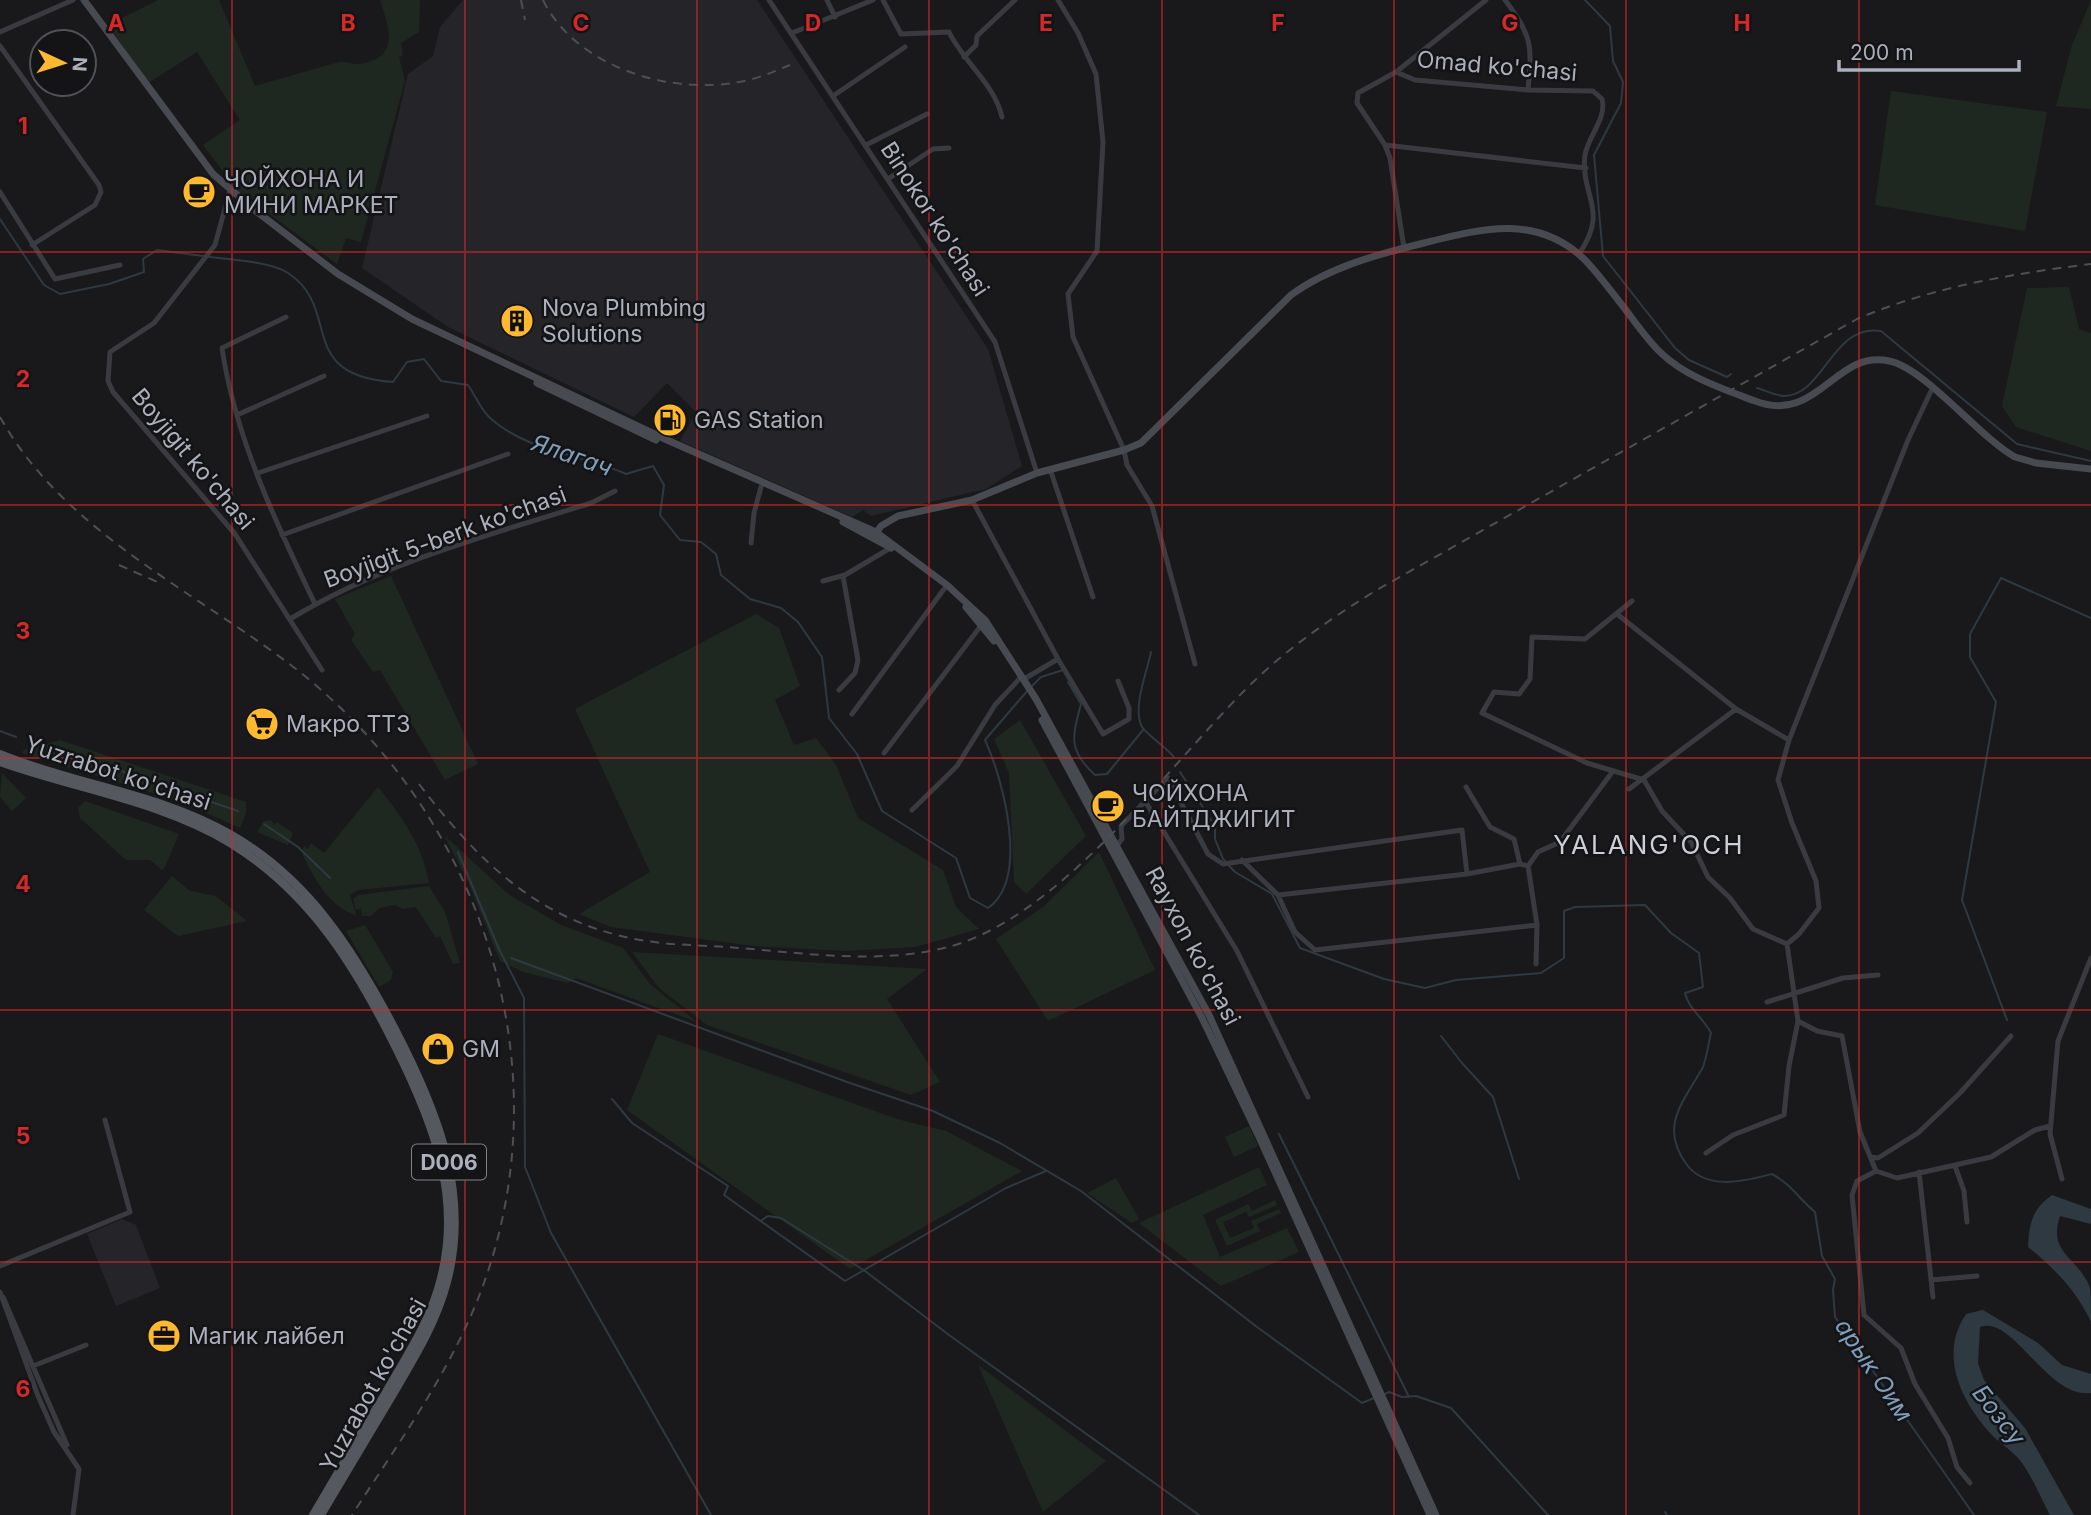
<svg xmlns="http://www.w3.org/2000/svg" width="2091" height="1515" viewBox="0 0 2091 1515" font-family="Inter,sans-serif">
	<rect width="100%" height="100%" fill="#19191c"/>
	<!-- built -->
	<path fill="#252529" d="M463,0h294l231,349 34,117 -36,23 -115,27 -8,-6 -11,7 -172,-76 16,-29 -29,-29 -33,34 -186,-90 -86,-59 46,-194 25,-18 7,-29z
		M122,1219l14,6 24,63 -44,18 -29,-72z"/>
	<!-- green -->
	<path fill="#1f2820" d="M158,0h61l36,86c28,-8 56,-16 84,-24 7,-1 14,3 21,2 41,-7 29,-36 20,-64h40l-1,32 -18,11 2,12 -4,2 6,24 -44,161 -15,-4 -9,26 -100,-74 -34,-45 37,-25 -43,-68 -49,31 -40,-58z
		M2091,0v109l-35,-3 16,-61z
		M1891,91l156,21 -22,119 -150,-26z
		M2069,287l10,42 12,4v118l-75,-24 -14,-21 25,-118z
		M391,576l87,188 -33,16 -65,-110 -7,2 -22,-32 4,-6 -20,-35z
		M756,614l23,14 21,58 -25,14 19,45 22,-7 20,27 22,53 85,52 13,37 23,22 -64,18 -69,4 -92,-5 -143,-19 -32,-13 71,-42 -75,-163z
		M1020,720l66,116 -60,58 -12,-12 -5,-109 -15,-34z
		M60,740l186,62v11l-6,15 -61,-27 -157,-48 2,-3z
		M2,773l24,25 -14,13 -12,-14z
		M378,787c23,28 45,59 51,96l-71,7 -8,5 6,20c-25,-6 -44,-39 -54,-62l2,-7 4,3 3,-6 13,10z
		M85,801l94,33 -14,33 -3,3 -12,-10h-24l-46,-42 -2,-10z
		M271,820l3,5 3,-3 16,11 -5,12 -31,-13 7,-11z
		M444,835l64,59 53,31 62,23 28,37 46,37 -121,-44 -8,5 -45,-11 -23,-11 -33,-82z
		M1099,852l56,118 -107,51 -52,-82 47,-32z
		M172,876l18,15 26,5 31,25 -69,15 -34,-26z
		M429,886l16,26 15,51 -7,1 -13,-28 -4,2 -20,-31 -13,2 -8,-4 -16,3 -8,8h-9l-1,-8 -5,2 -3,-11 5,-4z
		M365,925l28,47 -2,8 -12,7 -33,-56z
		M632,952l295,17 -40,30 53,83 -29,13 -204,-70 -48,-37z
		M658,1034l239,85 49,12 76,40 -172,98 -223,-159z
		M1249,1126l9,20 -24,11 -9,-20z
		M1259,1167l8,18 -64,30 17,42 67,-29 12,24 -78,34 -82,-63z
		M1116,1178l23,41 -7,4 -45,-30z
		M1275,1200l2,5 -28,12 -3,-5 -23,10 7,16 24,-10 -3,-7 28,-12 2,4 -24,11 3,7 -33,15 -12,-26 33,-16 4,7z
		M978,1365l128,96 -63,51z"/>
	<!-- water -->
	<path fill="#2e3941" d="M2052,1195l39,14v15l-31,-8c-13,38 19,41 30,72 1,9 1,24 1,34 -15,-32 -36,-53 -63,-75 1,-23 4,-38 24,-52z
		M1983,1310l55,33 24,22 29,9v19c-44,6 -78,-79 -111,-66l-2,36 6,17 41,48 49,87h-24c-10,-18 -19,-42 -32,-57 -9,-10 -20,-16 -29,-26 -29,-33 -50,-78 -23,-118z"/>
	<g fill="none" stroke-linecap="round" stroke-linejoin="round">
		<!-- stream -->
		<path stroke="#2e3941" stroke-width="2" d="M1585,0l25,26 3,35 10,21 -2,21 -27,52 9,101 72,92 14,12 38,17 4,-3
			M0,219l44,66 16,9 49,-10 35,-12 -1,-13 14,-9 46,6
			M209,257c19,2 63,5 79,16 55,36 6,102 105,109l14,-20 17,-3 17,22 27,4c7,10 13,25 22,33 38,34 91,36 136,56l27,-8 11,19 -4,30 20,25 21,2 15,12 5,21 29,24 31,9 17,14 24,35 7,61 28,36 25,57 74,47 14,40 18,10c42,-29 15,-129 -3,-168l43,-50
			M1757,388c8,2 19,8 27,8 40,0 48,-73 97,-65l136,113 74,17
			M1151,652c-4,20 -19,56 -9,75 4,7 24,20 32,30
			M1068,682l13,22c-9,34 -13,46 14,71l12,-1 36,-44
			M1032,686l9,-9 22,-7
			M0,731l16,6
			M48,746l190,65
			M1180,772l35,54v13l8,20 12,13 37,22 28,54 84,31 41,9 31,-8 85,-7 23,-15v-47l11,-4 70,-2 26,28 28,20 4,34 -18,6c3,15 19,26 26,40 -3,11 -4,26 -9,36 -20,34 -43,59 -15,96 20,26 58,16 85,9 20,11 27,25 43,38l7,44 13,23 -2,11 2,27 139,198
			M264,824l34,23 32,31
			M458,852l41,97 25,49 1,169 26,66 160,282
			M511,958l336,124 86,29 67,32 81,48 176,136 105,76 12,-5
			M2007,1020l-45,-120 34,-198 -26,-45v-23l31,-56 90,40
			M1441,1036l21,27 31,34 26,82
			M612,1099l20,24 96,63 -4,9 121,86 161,-93 40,-17
			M1279,1134l130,263
			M762,1220l6,-4 13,2 84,53 84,64 250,180
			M1383,1395l6,-3 13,5 14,-1 35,12 97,107
			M1665,1512l2,3"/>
		<!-- minor -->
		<path stroke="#3a3b41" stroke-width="5" d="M769,0l226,342 42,131
			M827,0l8,17
			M883,0l18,34 48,-2c15,31 45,51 53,85
			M1058,0l20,33 18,41 7,68 -6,109 -29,43 5,43 51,113 3,15 25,41 43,158
			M1505,0c28,37 27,46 23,90
			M0,32l73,-32
			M792,33l81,-33
			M0,46l99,139 2,7 -6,13 -63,40
			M964,57l12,-12 1,-9 38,-36
			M1396,72l19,8 113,10 65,1 9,8c5,20 -14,37 -17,56 -5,42 25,54 -6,99
			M833,96l72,-49
			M866,145l61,-31
			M1385,145l201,23
			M888,179l45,-30 16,-1
			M230,190l-15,55 -61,78 -44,29 -2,29 5,11 122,142 87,136
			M0,192l55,87 65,-14
			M1404,248l-14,-90 -5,-13 -28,-42 1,-10 38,-21 90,-72
			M286,317l-64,31c13,89 54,175 93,256
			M237,415l87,-39
			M1050,469l43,128
			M258,473l169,-57
			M972,500l86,159 45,75 26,-15v-11l-11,-27
			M282,535l226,-81
			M751,543l3,-30 7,-26
			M823,581l22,-6 47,-28
			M1632,601l-47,38 -53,-2 -2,42 -11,15 -25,-2 -12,21 105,50 57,17 18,31 29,31 17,35 22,21 23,31 34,15
			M1617,614l119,95 53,31
			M290,619c92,-56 199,-84 301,-116l24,-12
			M1024,679l34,-20
			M839,690l16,-17 3,-13 -15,-84
			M852,714l95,-129
			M884,753l99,-130
			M1466,787l24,40 24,12 6,25
			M1629,789l107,-80
			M1145,801l92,150 71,146
			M912,810l45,-44 38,-61 27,-29
			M1116,847l6,-8 -1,-13 47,-48 40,76 15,10 239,-34 5,44
			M1242,860l36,35 17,37 20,18 222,-25
			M1278,895l189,-21 53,-10 8,2
			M1536,964l1,-39 -9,-59 10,-14 22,-10 53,-71
			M1767,1002l76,-24 35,-3
			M1798,1021l19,10 25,5 18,96 16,39 21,7 94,-21 44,-27 15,-4
			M1706,1153l27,-18 51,-20 5,-49 9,-45 -11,-77 12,-10 20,-26 -3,-27 -24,-58 -14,-43 11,-40 119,-300 24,-51
			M1871,1157l7,1 40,-25 42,-40 51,-57
			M1955,1166l9,25 3,31
			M1876,1171l-19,10 -5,14 12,120 37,33 14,36 33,54 9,29 13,16
			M1919,1172l14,125
			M2062,1179l-12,-45 8,-93 33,-83
			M0,1266l130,-54 -25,-92
			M1931,1280l46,-4
			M0,1292l38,104 16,36 25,37 -6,46
			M3,1297l64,148
			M33,1366l53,-21"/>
		<!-- secondary -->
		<path stroke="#484a51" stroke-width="7" d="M84,0l129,174 43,37 82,63 74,45 255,121 209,92 71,53 38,35 51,79 173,316 227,500
			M537,383l119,57
			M843,522l48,26
			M874,536l7,-10 17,-10 74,-16 65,-27 87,-23 17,-7 150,-148c38,-28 88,-41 133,-52 56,-14 112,-30 160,16 12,12 23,27 34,41 14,17 27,38 43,53 25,24 62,36 94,48 63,24 80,-52 134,-40 36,7 90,76 126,96l21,6 55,6
			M966,607l28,34
			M1042,720l160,298 58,121 170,376"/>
		<!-- primary -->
		<path stroke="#565860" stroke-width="8" d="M0,754c75,31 159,39 230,80 79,45 124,117 165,195 41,79 76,163 52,253 -11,42 -34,78 -55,114 -24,40 -47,79 -71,119
			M0,762c75,27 161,39 230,81 80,49 126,124 167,207 36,73 65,146 44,228 -10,42 -34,77 -55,114 -25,41 -49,82 -73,123"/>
		<!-- rail -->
		<path stroke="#4d4f56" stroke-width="2" stroke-dasharray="9 7" stroke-linecap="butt" d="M521,0l4,20
			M543,0c33,67 126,95 196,82 18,-3 34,-10 51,-17
			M0,417c64,115 195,174 296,252 182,143 267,389 189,611 -30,86 -85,160 -133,235
			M119,565l43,19
			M419,784c59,77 120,138 221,156 28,5 57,5 86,7 71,5 148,18 218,1 111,-26 219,-175 299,-256 39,-40 84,-71 132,-101l482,-272c75,-32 153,-45 234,-55"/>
	</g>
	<!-- grid -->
	<path fill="none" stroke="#d62828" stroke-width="2" stroke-opacity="0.55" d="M232,0v1515M465,0v1515M697,0v1515M929,0v1515M1162,0v1515M1394,0v1515M1626,0v1515M1859,0v1515M0,252h2091M0,505h2091M0,758h2091M0,1010h2091M0,1262h2091"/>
	<!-- icons -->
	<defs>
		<symbol id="cafe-disc" viewBox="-11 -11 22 22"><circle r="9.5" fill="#ffb92f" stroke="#141417"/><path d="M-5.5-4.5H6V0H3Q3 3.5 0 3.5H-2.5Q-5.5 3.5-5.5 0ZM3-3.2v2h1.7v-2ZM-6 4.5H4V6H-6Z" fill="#111"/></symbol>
		<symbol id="building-disc" viewBox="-11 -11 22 22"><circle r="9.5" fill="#ffb92f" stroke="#141417"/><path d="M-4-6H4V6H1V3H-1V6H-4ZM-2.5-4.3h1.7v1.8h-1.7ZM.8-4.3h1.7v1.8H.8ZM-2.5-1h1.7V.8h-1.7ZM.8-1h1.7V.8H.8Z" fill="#111"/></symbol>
		<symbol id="fuel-disc" viewBox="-11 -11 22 22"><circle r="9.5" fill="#ffb92f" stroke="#141417"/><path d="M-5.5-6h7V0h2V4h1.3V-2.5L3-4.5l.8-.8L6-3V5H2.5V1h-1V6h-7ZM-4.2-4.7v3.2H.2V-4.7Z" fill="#111"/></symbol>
		<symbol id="supermarket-disc" viewBox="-11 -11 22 22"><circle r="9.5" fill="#ffb92f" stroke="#141417"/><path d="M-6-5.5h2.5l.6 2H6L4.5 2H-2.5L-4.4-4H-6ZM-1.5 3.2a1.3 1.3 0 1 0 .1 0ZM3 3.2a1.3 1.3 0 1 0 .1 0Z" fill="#111"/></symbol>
		<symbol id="shop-disc" viewBox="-11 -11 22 22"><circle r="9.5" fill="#ffb92f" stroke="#141417"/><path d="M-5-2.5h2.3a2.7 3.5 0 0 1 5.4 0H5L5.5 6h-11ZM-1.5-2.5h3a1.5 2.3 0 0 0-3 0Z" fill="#111"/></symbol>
		<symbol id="office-disc" viewBox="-11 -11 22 22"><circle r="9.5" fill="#ffb92f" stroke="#141417"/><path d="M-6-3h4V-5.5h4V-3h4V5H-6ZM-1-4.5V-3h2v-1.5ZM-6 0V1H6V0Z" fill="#111"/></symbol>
	</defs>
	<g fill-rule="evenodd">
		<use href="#cafe-disc" x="180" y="173" width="38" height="38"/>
		<use href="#building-disc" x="498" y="302" width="38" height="38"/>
		<use href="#fuel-disc" x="651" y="401" width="38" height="38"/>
		<use href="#supermarket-disc" x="243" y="705" width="38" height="38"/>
		<use href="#cafe-disc" x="1089" y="787" width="38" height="38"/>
		<use href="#shop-disc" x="419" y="1030" width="38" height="38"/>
		<use href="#office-disc" x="145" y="1317" width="38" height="38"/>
	</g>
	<g text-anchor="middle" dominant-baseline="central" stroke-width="5" stroke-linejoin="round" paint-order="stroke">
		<!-- shield labels -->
		<rect fill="#141417" stroke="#7e818a" stroke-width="2" x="412" y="1144.5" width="74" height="35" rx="5"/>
		<g font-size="21" font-weight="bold" fill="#abb0bc">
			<text x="449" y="1162">D006</text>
		</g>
		<!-- street labels -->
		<g font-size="23" fill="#abb0bc" stroke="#141417">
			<text transform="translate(1497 66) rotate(5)">Omad ko'chasi</text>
			<text transform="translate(935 219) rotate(57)">Binokor ko'chasi</text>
			<text transform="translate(193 459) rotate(50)">Boyjigit ko'chasi</text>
			<text transform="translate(445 537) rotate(-20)">Boyjigit 5-berk ko'chasi</text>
			<text transform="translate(118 773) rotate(18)">Yuzrabot ko'chasi</text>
			<text transform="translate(1193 946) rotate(62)">Rayxon ko'chasi</text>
			<text transform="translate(373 1385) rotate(-61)">Yuzrabot ko'chasi</text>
		</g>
		<!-- poi labels -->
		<g font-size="23" fill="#abb0bc" stroke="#141417" text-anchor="start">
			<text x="224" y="179">ЧОЙХОНА И<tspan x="224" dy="26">МИНИ МАРКЕТ</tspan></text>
			<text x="542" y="308">Nova Plumbing<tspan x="542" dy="26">Solutions</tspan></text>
			<text x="694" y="420">GAS Station</text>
			<text x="286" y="724">Макро ТТЗ</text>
			<text x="1132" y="793">ЧОЙХОНА<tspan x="1132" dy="26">БАЙТДЖИГИТ</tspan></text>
			<text x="462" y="1049">GM</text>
			<text x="188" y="1336">Магик лайбел</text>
		</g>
		<!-- water labels -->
		<g font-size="24" font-style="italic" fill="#809eb9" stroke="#141417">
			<text transform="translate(572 455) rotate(19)">Ялагач</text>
			<text transform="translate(1874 1370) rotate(56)">арык Оим</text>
			<text transform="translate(1999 1415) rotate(52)">Бозсу</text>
		</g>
		<!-- quarter labels -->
		<g font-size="26" letter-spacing="2" fill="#cccfd8" stroke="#141417">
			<text x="1649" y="844">YALANG'OCH</text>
		</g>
	</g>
	<g font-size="23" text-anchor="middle" font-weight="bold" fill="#d62828" stroke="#141417" stroke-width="5" stroke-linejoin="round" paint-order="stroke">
		<text x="116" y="31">A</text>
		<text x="348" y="31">B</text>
		<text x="581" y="31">C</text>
		<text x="813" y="31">D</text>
		<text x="1046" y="31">E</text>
		<text x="1278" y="31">F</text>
		<text x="1510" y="31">G</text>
		<text x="1742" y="31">H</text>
		<text x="23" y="134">1</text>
		<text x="23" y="387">2</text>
		<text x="23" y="639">3</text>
		<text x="23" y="892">4</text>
		<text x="23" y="1144">5</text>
		<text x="23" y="1397">6</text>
	</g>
	<!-- north arrow -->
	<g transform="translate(63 63) rotate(94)"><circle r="33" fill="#141417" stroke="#505259" stroke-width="2"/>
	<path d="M0-5L12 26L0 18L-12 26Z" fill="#ffb92f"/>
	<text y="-10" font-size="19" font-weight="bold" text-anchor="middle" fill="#abb0bc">N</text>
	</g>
	<!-- scale -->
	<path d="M1839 60v10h180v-10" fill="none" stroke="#abb0bc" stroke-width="3.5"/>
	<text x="1850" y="60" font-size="21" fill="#abb0bc" stroke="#141417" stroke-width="5" paint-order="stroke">200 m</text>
</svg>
